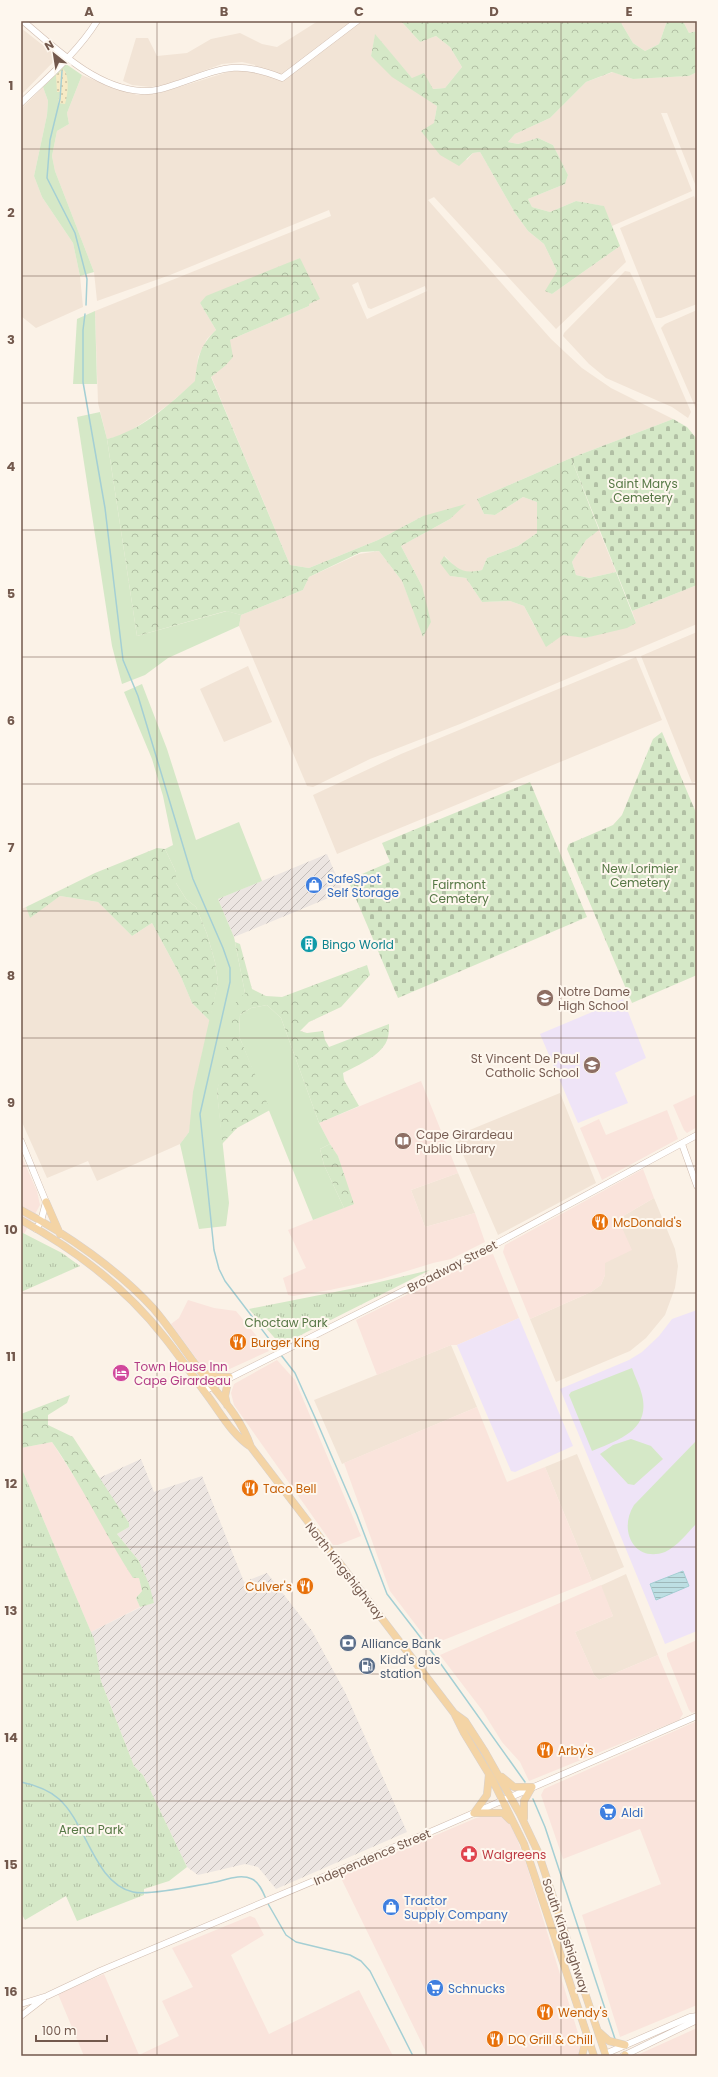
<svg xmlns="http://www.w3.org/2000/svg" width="718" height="2077" viewBox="0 0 718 2077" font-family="Poppins,sans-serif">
	<defs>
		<pattern id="industrial-furrows" width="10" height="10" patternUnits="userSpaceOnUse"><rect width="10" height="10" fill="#ece5e1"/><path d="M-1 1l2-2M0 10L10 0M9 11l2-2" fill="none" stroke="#c4bdb9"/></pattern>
		<pattern id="forest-crowns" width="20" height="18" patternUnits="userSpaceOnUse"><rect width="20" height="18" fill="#d5e8c7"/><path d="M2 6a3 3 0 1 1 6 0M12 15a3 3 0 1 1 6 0" fill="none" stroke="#b1bfa4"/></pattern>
		<pattern id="sand-dots" width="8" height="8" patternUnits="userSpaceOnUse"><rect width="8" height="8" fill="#f7eac5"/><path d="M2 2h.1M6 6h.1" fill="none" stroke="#ccc1a2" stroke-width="1.8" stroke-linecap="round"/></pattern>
		<pattern id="cemetery-stones" width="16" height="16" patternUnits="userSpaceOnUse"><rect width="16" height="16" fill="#d5e8c7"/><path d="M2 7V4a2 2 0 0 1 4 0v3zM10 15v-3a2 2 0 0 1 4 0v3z" fill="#b1bfa4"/></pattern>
		<pattern id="park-tufts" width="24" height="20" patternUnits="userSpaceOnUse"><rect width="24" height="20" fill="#d5e8c7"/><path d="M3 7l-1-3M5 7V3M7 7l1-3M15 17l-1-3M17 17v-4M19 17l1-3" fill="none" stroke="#b1bfa4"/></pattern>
		<pattern id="water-rules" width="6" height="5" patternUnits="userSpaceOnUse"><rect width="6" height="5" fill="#bddfe3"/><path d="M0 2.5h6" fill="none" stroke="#9eb8ba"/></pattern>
	</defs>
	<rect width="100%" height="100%" fill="#fbf2e7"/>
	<!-- residential -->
	<path fill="#f2e4d6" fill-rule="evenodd" d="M318,21h83l19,21 16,-6 14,11 12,20 -17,21 -13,1 -20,-11 -37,-43 -4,21 66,50 -3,17 33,37 6,-7 7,-1 35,61 13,18 16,13 13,27 -11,20 6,3 68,-48 6,16 -70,67 -122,-132 -6,3 123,139 31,29 29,20 62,31 -102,39 -94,41 7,15 11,1 28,-18 14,5v31l-19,13 -31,12 -5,12 -15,3 -11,-5 -11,-12 5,20 16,2 16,24 28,-1 14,5 12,23 49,9 51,-15 -4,-12 65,-26v39l-237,100 -90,35 -57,28 -6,-1 -68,-160 2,-11 62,-25 6,-13 50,-23 20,-3 23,30 22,56 -2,-51 -21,-40 49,-27 -27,-3 -45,24 -69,28 -19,-3 -79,-189 14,-10 5,-26 79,-34 -9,-48 -100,45 16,27 -9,9 -9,18 -2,24 -28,24 -21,15 -23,15 -17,4 -9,-36 -3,-92 236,-95 -2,-6 -159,65 -73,26 -3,-29 -39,-101 -3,-15 5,-25 12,-7 -2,-11 15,-38 31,13 25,7 22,-2 68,-21 14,-2 10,3 3,-8 -13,-3 -20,2 -57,21 -15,2 -18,-2 -9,-4 13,-43h12l9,18 30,-3 24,-14 29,-6 22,11 15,3zM358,282l10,26 3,1 54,-23 2,5 -60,28 -15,-34z
		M620,21h47l-8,23 -14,7 -12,-8z
		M683,21h14v10l-8,2z
		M21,28l37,29 -37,38z
		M613,72l20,7 56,-3 8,-4v117l-30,-76h-6l31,78 -80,35 -9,-20 -27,-5 -26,11 -18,-5 -4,-8 37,-15 3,-9 -15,-30 -15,-7 -20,6 -10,-2 7,-8 35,-16 36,-36z
		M43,87l5,14 -1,14 -13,61 8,21 31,46 7,33 3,31 -47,21 -15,-12v-207z
		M694,196l3,7v101l-36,14h-5l-36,-90z
		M625,271l5,1 5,10 56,130 -3,6 -16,-11 -66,-29 -17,-14 -26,-28 1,-3z
		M697,310v101l-36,-83 4,-4z
		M599,530l17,42 -27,6 -13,-3 -4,-13 14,-22z
		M697,632v149l-5,2 -51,-127z
		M636,657l26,63 -325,134 -24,-59 88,-41z
		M248,666l24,56 -48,20 -24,-53z
		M60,896l38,6 34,34 20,-13 29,54 11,26 18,18 -8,33 -13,78 -9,12 -83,37 -9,-20 -41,17 -26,-58v-211l5,-2 4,10z
		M560,1093l36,90 -98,52 -43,-99z
		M458,1173l17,40 -50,14 -14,-37z
		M654,1198l21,51 3,17 -3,22 -10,27 -19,23 -16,13 -74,31 -26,-63 61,-27 10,-7 4,-10v-12l13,-44z
		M451,1345l26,62 -135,57 -28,-64z
		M577,1454l47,113 -32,14 -47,-114z
		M626,1574l32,81 -59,25 -5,-5 -19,-43 38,-16 -13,-30z"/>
	<!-- commercial -->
	<path fill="#fae4dc" d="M421,1081l37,92 -47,17 14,37 50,-14 10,29 -34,17 -18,4 -52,16 -51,11 -37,6 -5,-1 -5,-17 23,-10 -18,-38 65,-26 -15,-48 -8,-12 -11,-21z
		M697,1094v33l-10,6 -3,-3 -11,-25z
		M667,1110l11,29 -76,41 -22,-52 19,-9 7,16z
		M21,1155l16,36 3,14 -16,29 -3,-2z
		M643,1169l11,29 -36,21 14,31 -27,13v12l-4,10 -10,7 -61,27 -27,-67 2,-7z
		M493,1254l26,64 -62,27h-6l-74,30 -21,-55 129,-64z
		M188,1300l26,8 22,3 33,40 -46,21 -11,1 -11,-8 -30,-41 8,-6z
		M277,1360l18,20 66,156 -23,9h-5l-99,-140 -3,-12 3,-9z
		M477,1407l30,75 38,-15 47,114 -161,64 -41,-54 -46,-128z
		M52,1442l87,136 3,13 -6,7 4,9 -49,25 -70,-165v-19z
		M601,1585l12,31 -38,16 19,43 5,5 59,-25 25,59 -4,6 -150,61 -9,-19 -18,-20 -20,-32 -42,-55z
		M697,1640v71l-5,2 -3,-3 -22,-54v-3z
		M697,1721v284l-77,32 -38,-122 79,-31 -21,-55 -77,30 -22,-64 3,-6z
		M494,1814l11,3 8,11 13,35 52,170 3,16 -3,7h-150l-88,-180 136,-58z
		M250,1916l5,2 9,17 -33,20 38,79 90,-44 34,66h-309l-26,-62 46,-20 35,81 40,-19 -17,-35 31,-14 -21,-39z
		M697,2028v28h-62z"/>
	<!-- industrial -->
	<path fill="url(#industrial-furrows)" d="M327,854l16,38 -109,45 -16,-38z
		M141,1459l13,33 48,-16 42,106 23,-9 45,58 34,63 61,138 -131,57 -18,-22 -13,-3 -47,11 -11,-8 -44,-92 -9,-9 -33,-85 -10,-49 52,-26 11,-3 -15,-42 -22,-27 12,-7v-4l-30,-45z"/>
	<!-- education -->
	<path fill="#efe4f7" d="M623,999l23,59 -31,15 13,30 -50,20 -38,-89z
		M697,1310v321l-32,13 -105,-255 69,-29 13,-8 17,-16 13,-17z
		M519,1318l54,128 -58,26 -4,-1 -54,-126z"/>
	<!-- grass -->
	<path fill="#d5e8c7" d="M66,64l16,11 -15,38 2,11 -12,7 -5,25 3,15 39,101 -14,4 -7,-33 -31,-46 -8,-21 13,-61 1,-14 -5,-14z
		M95,311l2,73h-24l4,-65z
		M100,412l7,27 30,197 90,-25 14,4 -2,11 -71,32 -23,17 -23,9 -10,-38 -35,-229z
		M142,684l25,65 29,91 43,-18 23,59 -44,18 16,38 11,56 -28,98 12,112 -3,23 -27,3 -19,-85 9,-12 4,-40 25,-110 -3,-20 -8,-28 -11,-27 -10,-8 -10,-16v-11l-11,-23 8,-4 -10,-49 -11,-37 -28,-67z
		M267,1005l14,13 38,105 11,21 -10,5 4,16 20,43 -31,12 -74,-184 1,-21 11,-7z
		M632,1368c3,9 8,18 10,27 9,36 -25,45 -50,56l-23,-56 2,-3z
		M631,1439l20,7 12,13 -29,26 -6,-1 -28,-30 13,-9z
		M697,1440v83c-10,10 -19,23 -32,29 -31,11 -47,-22 -31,-47z"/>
	<!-- forest -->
	<path fill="url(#forest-crowns)" d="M401,21h219l13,22 12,8 14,-7 8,-23h16l6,12 8,-2v41l-8,4 -56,3 -21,-7 -26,10 -36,36 -35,16 -7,8 10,2 20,-6 15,7 15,30 -3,9 -37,15 4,8 18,5 26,-11 28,5 16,40 -68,48 -7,-3 12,-20 -13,-27 -16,-13 -13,-18 -35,-61 -7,1 -14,13 -19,-11 -19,-24 13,-8 3,-17 -45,-29 -21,-21 4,-22 37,44 12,-5 9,16 12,-1 17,-21 -12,-20 -14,-11 -16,6z
		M300,258l20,41 -11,5v2l-79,34 3,17 -8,9 -14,11 79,188 19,3 69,-28 45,-24 43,-12 -16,15 -49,27 21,40 9,36 -8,15 -21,-56 -23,-30 -18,1 -52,25 -6,13 -62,25 -15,-4 -89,25 -30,-197c35,-9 62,-34 88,-58 3,-24 4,-34 21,-51l-16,-27 6,-7z
		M571,458l28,72 -13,10 -14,22 4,13 13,3 27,-6 20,51 -9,5 -42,10 -22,-3 -17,12 -22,-41 -14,-5 -28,1 -16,-24 -16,-2 -10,-13 4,-7c15,14 18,18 38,14l5,-12 31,-12 19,-13v-31l-14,-5 -28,18 -11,-1 -7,-15z
		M157,848l8,1 11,23v11l10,16 10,8 11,27 8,28 3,20 -8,39 -18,-18 -11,-26 -29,-54 -20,13 -34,-34 -38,-6 -30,22 -4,-11 69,-34z
		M235,942l5,2 12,45 14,7 16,1 85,-32 3,10 -29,32 -32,15 -9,9 7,2 16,-2 2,9 4,7 60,-23c0,4 0,9 -1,13 -4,18 -30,28 -45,36l1,7 15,26 -40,17 -38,-105 -14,-13 -16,3 -11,7 -1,21 31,74 -33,18 -15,16 -5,-53 19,-89 9,-9z
		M330,1144l8,12 16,48 -10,4 -20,-43 -4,-16z
		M70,1395l-3,8 -19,12v10l25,12 56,86v4l-12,7 22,27 10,23 5,19 -14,4 -4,-9 6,-7 -3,-13h-6c-29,-45 -51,-93 -81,-136l-31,6v-34z"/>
	<!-- sand -->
	<path fill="url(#sand-dots)" d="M63,69c7,5 5,27 2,35l-7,-1 2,-11h-3l-1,-17z"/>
	<!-- cemetery -->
	<path fill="url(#cemetery-stones)" d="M673,419l14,8 10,12v146l-65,26 -61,-153z
		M662,732l35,83v160l-65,28 -65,-154 2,-5 44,-19 9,-10 31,-76z
		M530,782l57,135 -189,81 -50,-118 42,-18 -8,-19z"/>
	<!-- park -->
	<path fill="url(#park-tufts)" d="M21,1232l41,21 18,13 -59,26z
		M430,1270l-149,75 -32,-36 101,-20z
		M21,1467l73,172 7,42 33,85 9,9 44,92 -18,14 -25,8v6l-67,26 -11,-25 -41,24 -4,-7z"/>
	<!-- water -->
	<path fill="url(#water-rules)" stroke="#a4cfd4" d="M683,1571l6,15 -33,14 -6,-16z"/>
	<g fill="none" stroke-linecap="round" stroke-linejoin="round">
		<!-- stream -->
		<path stroke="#a4cfd4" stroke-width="1.5" d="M62,71l-2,28 -10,41 -3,38 28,55 12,46 -1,26
			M85,314l-2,16v52l22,126 18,152 15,36 55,183 30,69 7,20v14l-30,132 14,136 5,19 6,12 54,71
			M281,1355l14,18 22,49 40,93 30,79 51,66 87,122
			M21,1782c14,3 28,8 38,17 28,25 35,84 74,93 15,4 61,-6 78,-9 13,-2 28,-10 41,-4 7,3 11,13 14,20
			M533,1799l12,28 70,212
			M267,1902l19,33 10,7 54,13 11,6 9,10 43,85"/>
		<defs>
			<path id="secondary" d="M23,21c33,28 73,67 118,70 14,1 27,-4 39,-8 43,-15 57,-23 102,-5l75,-57
				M21,103c26,-25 57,-51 76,-82
				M21,1141l25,61 -5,19 -5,8
				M682,1144l15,42
				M204,1391l288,-145 205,-111
				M21,2004l26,-8 53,-25 337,-142 260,-113
				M21,2016l22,-17
				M605,2054l85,-37 7,-1
				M623,2056l74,-36"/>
			<path id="primary" d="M46,1202l14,32
				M21,1210c46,24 97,60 132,98 18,21 34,46 51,68 18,22 38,44 47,71l203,266 11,8 20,31 35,62 18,38 68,204
				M21,1220c55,30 106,69 144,118 16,20 30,41 45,61 13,18 23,36 41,48
				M201,1372l16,5h12l-4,19 2,9
				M455,1715l9,18 28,46 32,65 70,212
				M502,1777l12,10h18l-8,14v17
				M474,1813h29l7,7
				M474,1813l13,-18 2,-21
				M599,2032l10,9 16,4
				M582,2056l5,-20
				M624,2056l1,-1"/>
		</defs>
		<!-- secondary casing -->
		<use href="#secondary" stroke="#d0bcaf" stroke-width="7"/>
		<!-- primary casing -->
		<use href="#primary" stroke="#d8d1cd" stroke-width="8"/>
		<!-- secondary -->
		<use href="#secondary" stroke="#fff" stroke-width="6"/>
		<!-- primary -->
		<use href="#primary" stroke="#f4d4a5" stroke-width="7"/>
	</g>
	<!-- grid -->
	<path fill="none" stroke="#73594d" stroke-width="1" stroke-opacity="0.55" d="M157,21v2035M292,21v2035M426,21v2035M561,21v2035M21,149h676M21,276h676M21,403h676M21,530h676M21,657h676M21,784h676M21,911h676M21,1038h676M21,1166h676M21,1293h676M21,1420h676M21,1547h676M21,1674h676M21,1801h676M21,1928h676"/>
	<!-- icons -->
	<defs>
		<symbol id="shop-disc" viewBox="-11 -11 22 22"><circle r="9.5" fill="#3f7fe0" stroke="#fef7ee"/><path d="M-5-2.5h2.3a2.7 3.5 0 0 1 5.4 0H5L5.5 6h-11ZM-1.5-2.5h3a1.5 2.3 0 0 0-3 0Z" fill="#fff"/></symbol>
		<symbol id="building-disc" viewBox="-11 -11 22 22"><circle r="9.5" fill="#0f9aa8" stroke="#fef7ee"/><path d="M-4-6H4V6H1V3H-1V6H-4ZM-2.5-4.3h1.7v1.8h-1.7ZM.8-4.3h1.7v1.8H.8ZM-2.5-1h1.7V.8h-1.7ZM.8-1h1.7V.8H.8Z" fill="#fff"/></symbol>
		<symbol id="school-disc" viewBox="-11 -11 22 22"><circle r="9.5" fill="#8d6e63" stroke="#fef7ee"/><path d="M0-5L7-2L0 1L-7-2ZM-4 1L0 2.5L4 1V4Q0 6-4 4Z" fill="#fff"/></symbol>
		<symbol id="library-disc" viewBox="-11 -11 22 22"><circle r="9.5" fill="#8d6e63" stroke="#fef7ee"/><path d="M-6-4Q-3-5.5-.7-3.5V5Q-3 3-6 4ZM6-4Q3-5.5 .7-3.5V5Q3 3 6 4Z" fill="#fff"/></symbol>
		<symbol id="restaurant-disc" viewBox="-11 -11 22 22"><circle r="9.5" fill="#e8710a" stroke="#fef7ee"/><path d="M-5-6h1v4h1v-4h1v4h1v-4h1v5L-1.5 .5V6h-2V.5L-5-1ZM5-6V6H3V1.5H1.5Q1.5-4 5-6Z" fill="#fff"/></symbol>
		<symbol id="hotel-disc" viewBox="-11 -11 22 22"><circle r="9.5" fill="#d1479c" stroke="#fef7ee"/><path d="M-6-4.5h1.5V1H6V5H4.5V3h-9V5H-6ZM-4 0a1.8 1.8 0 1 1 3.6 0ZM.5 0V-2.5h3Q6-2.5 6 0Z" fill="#fff"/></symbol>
		<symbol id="bank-disc" viewBox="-11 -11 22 22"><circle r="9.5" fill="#5c6f8a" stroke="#fef7ee"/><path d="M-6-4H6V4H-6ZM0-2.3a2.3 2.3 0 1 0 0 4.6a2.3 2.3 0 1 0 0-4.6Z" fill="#fff"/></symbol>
		<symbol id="fuel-disc" viewBox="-11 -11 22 22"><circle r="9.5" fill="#5c6f8a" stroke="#fef7ee"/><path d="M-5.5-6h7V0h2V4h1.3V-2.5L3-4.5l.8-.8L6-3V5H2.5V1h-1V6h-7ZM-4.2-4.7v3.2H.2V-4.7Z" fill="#fff"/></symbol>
		<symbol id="supermarket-disc" viewBox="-11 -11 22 22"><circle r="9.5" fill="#3f7fe0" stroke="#fef7ee"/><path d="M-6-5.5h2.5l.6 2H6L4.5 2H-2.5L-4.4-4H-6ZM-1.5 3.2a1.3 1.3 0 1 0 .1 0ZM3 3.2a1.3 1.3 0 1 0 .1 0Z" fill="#fff"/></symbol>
		<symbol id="pharmacy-disc" viewBox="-11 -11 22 22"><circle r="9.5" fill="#e0444e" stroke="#fef7ee"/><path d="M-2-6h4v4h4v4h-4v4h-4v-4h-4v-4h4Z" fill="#fff"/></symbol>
	</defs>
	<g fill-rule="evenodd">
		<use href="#shop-disc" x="304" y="875" width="20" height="20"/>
		<use href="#building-disc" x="299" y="934" width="20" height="20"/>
		<use href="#school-disc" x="535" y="988" width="20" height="20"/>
		<use href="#school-disc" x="582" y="1055" width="20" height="20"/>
		<use href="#library-disc" x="393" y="1131" width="20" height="20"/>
		<use href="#restaurant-disc" x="590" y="1212" width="20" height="20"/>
		<use href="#restaurant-disc" x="228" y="1332" width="20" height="20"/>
		<use href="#hotel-disc" x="111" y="1363" width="20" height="20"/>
		<use href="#restaurant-disc" x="240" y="1478" width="20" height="20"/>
		<use href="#restaurant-disc" x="295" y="1576" width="20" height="20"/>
		<use href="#bank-disc" x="338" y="1633" width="20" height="20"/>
		<use href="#fuel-disc" x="357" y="1656" width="20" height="20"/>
		<use href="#restaurant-disc" x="535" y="1740" width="20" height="20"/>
		<use href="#supermarket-disc" x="598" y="1802" width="20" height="20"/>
		<use href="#pharmacy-disc" x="459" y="1844" width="20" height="20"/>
		<use href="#shop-disc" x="381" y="1897" width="20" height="20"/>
		<use href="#supermarket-disc" x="425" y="1978" width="20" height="20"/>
		<use href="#restaurant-disc" x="535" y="2002" width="20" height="20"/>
		<use href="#restaurant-disc" x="485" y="2029" width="20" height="20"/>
	</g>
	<g text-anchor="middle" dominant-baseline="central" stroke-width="4" stroke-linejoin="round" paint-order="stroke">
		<!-- park labels -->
		<g font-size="12" fill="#577846" stroke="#fef7ee">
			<text x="643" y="483">Saint Marys<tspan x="643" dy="14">Cemetery</tspan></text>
			<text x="640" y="868">New Lorimier<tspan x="640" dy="14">Cemetery</tspan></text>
			<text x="459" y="884">Fairmont<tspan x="459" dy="14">Cemetery</tspan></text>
			<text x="286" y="1322">Choctaw Park</text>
			<text x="91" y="1829">Arena Park</text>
		</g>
		<!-- shop labels -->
		<g font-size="12" fill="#366cbe" stroke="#fef7ee" text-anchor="start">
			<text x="327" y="878">SafeSpot<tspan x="327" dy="14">Self Storage</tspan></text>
			<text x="621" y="1812">Aldi</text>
			<text x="404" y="1900">Tractor<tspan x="404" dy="14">Supply Company</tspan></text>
			<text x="448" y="1988">Schnucks</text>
		</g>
		<!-- culture labels -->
		<g font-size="12" fill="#0d838f" stroke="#fef7ee" text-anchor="start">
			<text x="322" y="944">Bingo World</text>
		</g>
		<!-- education labels -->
		<g font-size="12" fill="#785e54" stroke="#fef7ee" text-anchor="start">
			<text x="558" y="991">Notre Dame<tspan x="558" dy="14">High School</tspan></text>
			<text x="579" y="1058" text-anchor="end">St Vincent De Paul<tspan x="579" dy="14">Catholic School</tspan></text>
			<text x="416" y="1134">Cape Girardeau<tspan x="416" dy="14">Public Library</tspan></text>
		</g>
		<!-- food labels -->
		<g font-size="12" fill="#c56008" stroke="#fef7ee" text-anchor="start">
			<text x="613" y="1222">McDonald's</text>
			<text x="251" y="1342">Burger King</text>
			<text x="263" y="1488">Taco Bell</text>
			<text x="292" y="1586" text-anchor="end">Culver's</text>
			<text x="558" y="1750">Arby's</text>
			<text x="558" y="2012">Wendy's</text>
			<text x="508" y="2039">DQ Grill &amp; Chill</text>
		</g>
		<!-- street labels -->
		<g font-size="12" fill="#73594d" stroke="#fef7ee">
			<text transform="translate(452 1266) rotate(-27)">Broadway Street</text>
			<text transform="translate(345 1571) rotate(52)">North Kingshighway</text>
			<text transform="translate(372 1857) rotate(-23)">Independence Street</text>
			<text transform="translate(566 1936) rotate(71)">South Kingshighway</text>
		</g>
		<!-- hotel labels -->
		<g font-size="12" fill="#b23c85" stroke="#fef7ee" text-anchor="start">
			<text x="134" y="1366">Town House Inn<tspan x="134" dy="14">Cape Girardeau</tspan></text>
		</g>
		<!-- service labels -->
		<g font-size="12" fill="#4e5e75" stroke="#fef7ee" text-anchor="start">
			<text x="361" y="1643">Alliance Bank</text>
			<text x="380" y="1659">Kidd's gas<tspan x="380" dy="14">station</tspan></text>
		</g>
		<!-- health labels -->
		<g font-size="12" fill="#be3a42" stroke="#fef7ee" text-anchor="start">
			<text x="482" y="1854">Walgreens</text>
		</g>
	</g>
	<!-- border -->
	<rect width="718" height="2077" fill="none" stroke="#fef7ee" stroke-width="44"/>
	<!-- north arrow -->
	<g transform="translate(54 54) rotate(330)" stroke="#fef7ee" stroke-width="3" paint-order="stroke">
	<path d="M0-3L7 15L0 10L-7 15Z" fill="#73594d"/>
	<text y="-6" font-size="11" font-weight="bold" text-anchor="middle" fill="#73594d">N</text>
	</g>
	<!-- scale -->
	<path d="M36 2035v6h71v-6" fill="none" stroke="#73594d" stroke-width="2"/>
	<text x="42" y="2035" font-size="12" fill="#73594d" stroke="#fef7ee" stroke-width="3" paint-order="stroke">100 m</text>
	<rect x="22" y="22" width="674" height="2033" fill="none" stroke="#73594d" stroke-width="1.5"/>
	<g font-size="13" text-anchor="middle" font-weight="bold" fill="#73594d">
		<text x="89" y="16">A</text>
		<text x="224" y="16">B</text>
		<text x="359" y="16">C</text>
		<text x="494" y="16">D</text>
		<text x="629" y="16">E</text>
		<text x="11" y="90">1</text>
		<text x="11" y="217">2</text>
		<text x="11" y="344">3</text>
		<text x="11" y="471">4</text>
		<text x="11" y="598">5</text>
		<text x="11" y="725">6</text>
		<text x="11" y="852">7</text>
		<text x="11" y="980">8</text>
		<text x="11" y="1107">9</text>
		<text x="11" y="1234">10</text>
		<text x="11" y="1361">11</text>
		<text x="11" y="1488">12</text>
		<text x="11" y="1615">13</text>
		<text x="11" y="1742">14</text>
		<text x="11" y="1869">15</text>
		<text x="11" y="1996">16</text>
	</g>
</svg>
